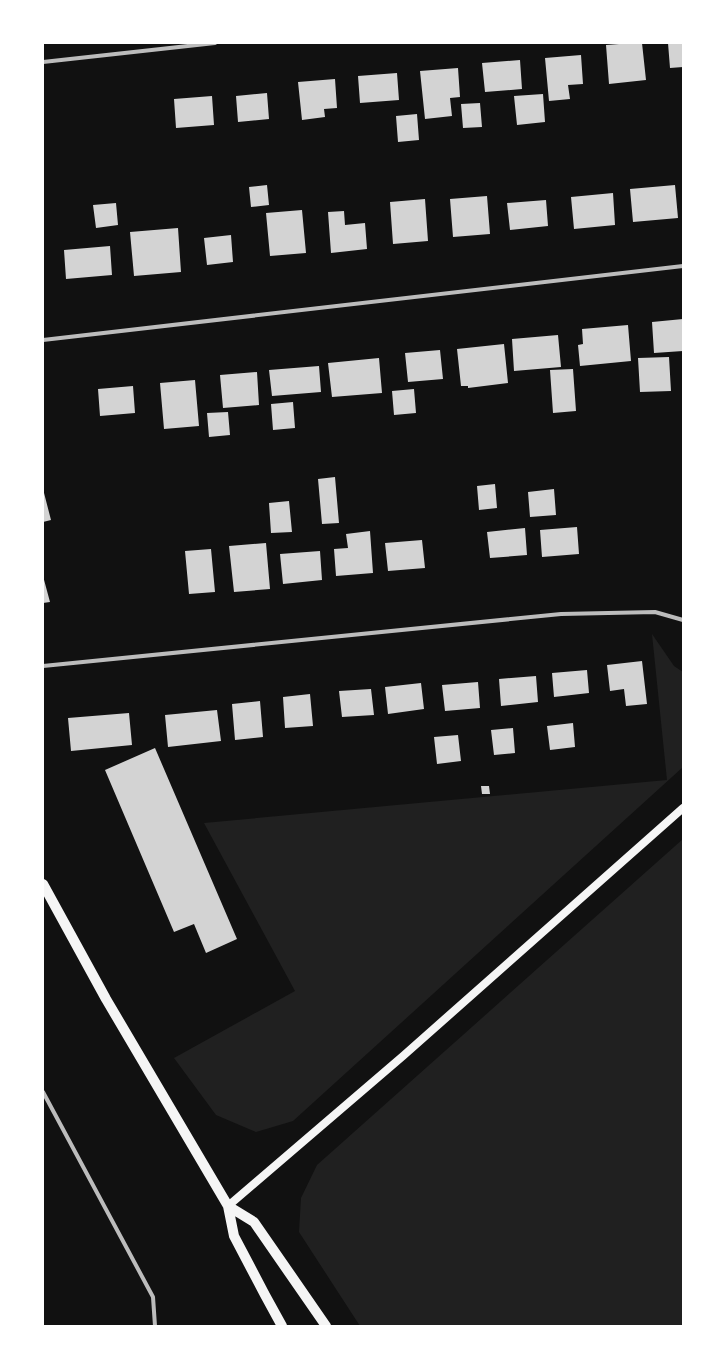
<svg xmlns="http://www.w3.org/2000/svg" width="726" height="1369" viewBox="0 0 726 1369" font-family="Commissioner,sans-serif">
	<rect width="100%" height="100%" fill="#111"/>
	<!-- green -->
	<path fill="#202020" d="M652,634l22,32 9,6v95l-390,354 -37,11 -40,-17 -42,-57 121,-67 -91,-168 463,-43z
		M683,839v487h-323l-61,-94 2,-34 16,-33z"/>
	<!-- building -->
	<path fill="#d3d3d3" d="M632,43h10l4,37 -37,4 -3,-39z
		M668,43h15v24l-13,1z
		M581,55l2,29 -15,1 2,14 -21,2 -4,-43z
		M520,60l2,29 -37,3 -3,-29z
		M458,68l2,29 -10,1 2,18 -27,3 -5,-48z
		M397,73l2,27 -39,3 -2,-27z
		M335,79l2,29 -13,1 1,8 -23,3 -4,-38z
		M267,93l2,26 -31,3 -2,-26z
		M543,94l2,28 -28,3 -3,-29z
		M212,96l2,29 -38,3 -2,-29z
		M480,103l2,24 -19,1 -2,-24z
		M417,114l2,26 -21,2 -2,-26z
		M267,185l2,20 -18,2 -2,-20z
		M675,185l3,33 -45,4 -3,-33z
		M613,193l2,32 -41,4 -3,-32z
		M487,196l3,38 -37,3 -3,-38z
		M425,199l3,42 -35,3 -3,-42z
		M546,200l2,26 -38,4 -3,-27z
		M116,203l2,22 -22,3 -3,-23z
		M302,210l4,43 -36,3 -4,-43z
		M344,211l1,14 20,-2 2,26 -36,4 -3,-41z
		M178,228l3,44 -47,4 -4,-44z
		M231,235l2,27 -26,3 -3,-27z
		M110,246l2,29 -46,4 -2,-29z
		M683,319v32l-29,2 -2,-31z
		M628,325l3,36 -51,5 -2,-21 5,-1 -1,-15z
		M558,335l3,32 -47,4 -2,-32z
		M504,344l4,39 -40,5v-2h-7l-4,-37z
		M440,350l3,29 -35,3 -3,-29z
		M669,357l2,34 -31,1 -2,-34z
		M379,358l3,35 -50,4 -4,-34z
		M319,366l2,26 -49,4 -3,-26z
		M573,369l3,42 -23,2 -3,-43z
		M257,372l2,33 -36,3 -3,-33z
		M195,380l4,46 -35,3 -4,-46z
		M133,386l2,27 -35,3 -2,-27z
		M414,389l2,24 -22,2 -2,-24z
		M293,402l2,26 -22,2 -2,-26z
		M228,412l2,23 -21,2 -2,-24z
		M335,477l4,46 -17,1 -4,-45z
		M495,484l2,24 -18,2 -2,-24z
		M43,489l8,31 -8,2z
		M554,489l2,26 -26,2 -2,-25z
		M289,501l3,31 -21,1 -2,-30z
		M577,527l2,27 -37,3 -2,-27z
		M525,528l2,27 -37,3 -3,-26z
		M370,531l3,42 -37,3 -2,-27 14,-1 -2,-14z
		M422,540l3,28 -37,3 -3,-28z
		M266,543l4,46 -36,3 -5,-46z
		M211,549l4,43 -26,2 -4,-43z
		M320,551l2,29 -39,4 -3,-30z
		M43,576l7,26 -7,1z
		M642,661l5,43 -21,2 -2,-17 -14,2 -3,-26z
		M587,670l2,23 -35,4 -2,-24z
		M536,676l2,26 -37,4 -2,-27z
		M478,682l2,26 -35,3 -3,-26z
		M421,683l3,26 -36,5 -3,-27z
		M371,689l3,26 -32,2 -3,-26z
		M310,694l3,32 -28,2 -2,-31z
		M260,701l3,36 -28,3 -3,-36z
		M217,710l4,31 -53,6 -3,-32z
		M129,713l3,32 -61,6 -3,-33z
		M573,723l2,24 -25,3 -3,-24z
		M513,728l2,25 -21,2 -3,-25z
		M458,735l3,26 -24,3 -3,-27z
		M155,748l82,191 -31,14 -12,-29 -20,8 -69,-162z
		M481,786h8l1,8h-8z"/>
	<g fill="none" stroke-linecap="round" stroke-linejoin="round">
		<!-- minor -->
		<path stroke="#bcbcbc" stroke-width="4" d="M43,62l172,-19
			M43,340l640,-74
			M43,666l518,-52 94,-2 28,8
			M43,1092l110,205 2,29"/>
		<!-- secondary -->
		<path stroke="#f5f5f5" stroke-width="8" d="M228,1206l175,-150 280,-248"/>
		<!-- primary -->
		<path stroke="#f5f5f5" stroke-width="10" d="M43,884l63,115 122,207 6,30 31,59 17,31
			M228,1206l26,16 72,104"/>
	</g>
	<!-- border -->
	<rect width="726" height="1369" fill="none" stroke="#ffffff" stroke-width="88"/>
</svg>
